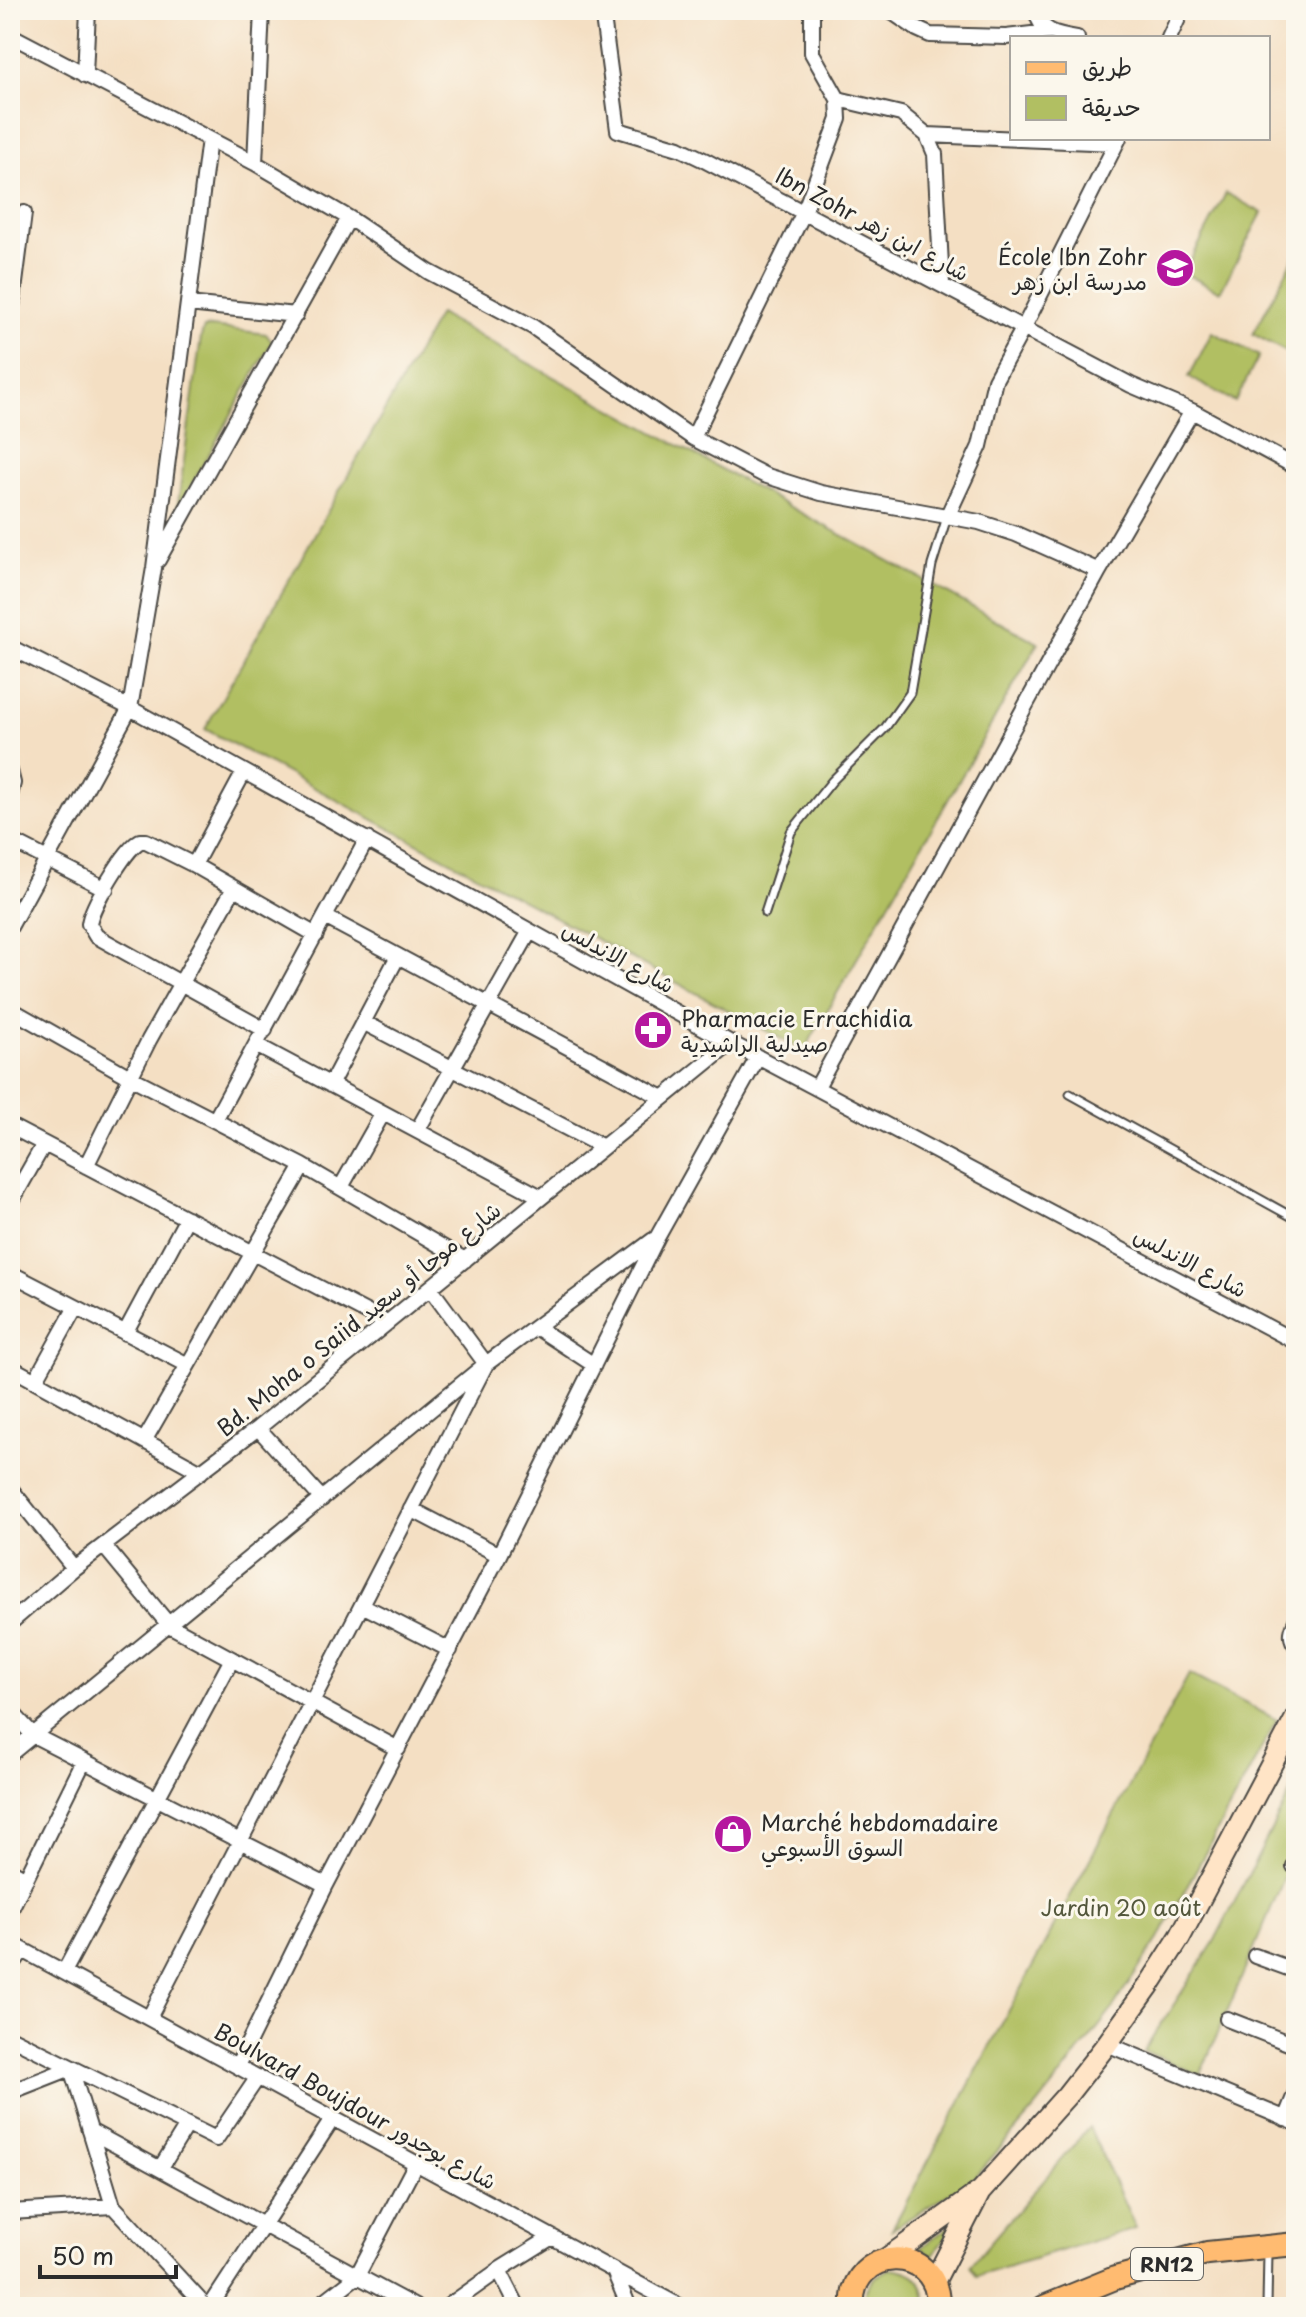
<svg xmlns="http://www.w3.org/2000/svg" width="1306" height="2317" viewBox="0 0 1306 2317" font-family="'Playpen Sans','Playpen Sans Arabic',sans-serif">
	<rect width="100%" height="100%" fill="#fbf7ec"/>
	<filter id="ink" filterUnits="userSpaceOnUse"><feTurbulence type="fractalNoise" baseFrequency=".0125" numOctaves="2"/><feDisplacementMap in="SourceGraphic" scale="16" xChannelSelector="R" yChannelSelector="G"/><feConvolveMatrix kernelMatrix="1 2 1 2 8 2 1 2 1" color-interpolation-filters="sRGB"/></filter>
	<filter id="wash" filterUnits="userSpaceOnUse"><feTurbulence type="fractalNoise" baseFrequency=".006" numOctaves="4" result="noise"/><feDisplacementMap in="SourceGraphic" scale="32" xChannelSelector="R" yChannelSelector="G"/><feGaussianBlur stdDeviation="1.8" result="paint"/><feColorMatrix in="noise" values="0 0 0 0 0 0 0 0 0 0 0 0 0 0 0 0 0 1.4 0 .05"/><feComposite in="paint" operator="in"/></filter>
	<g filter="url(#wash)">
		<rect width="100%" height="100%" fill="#f4dfc3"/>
		<!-- green -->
		<path fill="#b1bf62" stroke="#6e7546" stroke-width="2" d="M1226,193l36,20 -42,79 -36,-19z
			M1296,254v103l-43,-23z
			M439,314l599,329 -234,408 -599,-322z
			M212,327l54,7 6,8 -95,169 24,-174 3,-9z
			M1212,332l47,24 -24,46 -46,-25z
			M1189,1674l88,46 -115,213 -51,78 -74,95 -64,73 -81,50z
			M1296,1782v68l-96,225 -56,-24 70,-109z
			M1089,2127l47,101 -159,48 -7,-10z
			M958,2220l-26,36 -12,-8z
			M892,2268c28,5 32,12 35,39h-63c-2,-22 10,-31 28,-39z"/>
	</g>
	<g filter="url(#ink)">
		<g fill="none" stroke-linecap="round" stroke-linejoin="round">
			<defs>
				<path id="service" d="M765,913l26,-81 41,-51 53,-53 25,-35 22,-128 15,-48
					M1070,1094l226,125
					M1296,1613c-7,13 -13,26 0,37
					M1267,2307l1,-55"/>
				<path id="minor" d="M602,10l16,120 61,18 25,12 427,225 61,26 104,56
					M889,10l28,19 13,6 76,2 43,-5
					M1037,10c1,22 21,25 40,28
					M10,35l245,128 94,55 80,54 104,55 160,111 71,37 57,18 158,29 37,12 83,37
					M1169,38l13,-28
					M85,75l3,-65
					M838,99l63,15 26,21 8,19 7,130
					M927,135l189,8
					M255,163l7,-153
					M188,304l108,11
					M10,322l14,-109
					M693,438l111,-226 35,-93 -1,-20 -26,-46v-43
					M947,517l33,-71 15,-66 29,-53 95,-189
					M158,560l191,-342
					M10,647l120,61 601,335 565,299
					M10,771l3,12 -3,12
					M10,840l96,49
					M194,865l50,-93
					M325,917l338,181
					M10,927l120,-219 24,-140 55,-429
					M10,1009l120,68 173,89 162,94
					M363,1022l240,125
					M265,1030l-169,-94 -7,-12c2,-17 36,-75 51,-83h6l48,24 122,70
					M256,1045l285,152
					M330,1085l68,-129
					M817,1087l282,-516 93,-160
					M215,1120l152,-281
					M10,1126l377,197
					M417,1131l113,-200
					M86,1166l63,-126 85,-152
					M341,1187l42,-74
					M10,1204l34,-60
					M10,1273l178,92
					M536,1327l58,38
					M125,1333l62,-115
					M10,1367l191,105
					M35,1381l41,-74
					M258,1428l64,71
					M144,1441l159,-275
					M10,1488l64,80
					M411,1509l88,46
					M104,1546l65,79 229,124
					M362,1605l88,45
					M10,1623l64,-55 184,-140 473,-385
					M10,1710l23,25 293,150
					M10,1754l476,-390 167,-124
					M1294,1866l2,1
					M10,1870l16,9
					M10,1911l74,-150
					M10,1943l671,364
					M1255,1956l41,15
					M10,1968l13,-18
					M64,1972l168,-313
					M149,2018l337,-654 -56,-76
					M1227,2019l69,27
					M10,2037l206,102 42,-62
					M1107,2044l189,79
					M237,2066l89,-181 173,-330 159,-319 100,-179
					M10,2092l61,-24 42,138 93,101
					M1285,2119l11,-27
					M90,2131l325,176
					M160,2169l27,-44
					M10,2212l103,-6
					M499,2270l19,37
					M614,2271l15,36
					M210,2307l123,-189
					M317,2307l40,-31 59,-113
					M447,2307l52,-37 53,-33"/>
				<path id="secondary" d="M886,2259l95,-68 86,-96 40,-51 41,-57 32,-50 116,-219
					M934,2282l45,-88"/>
				<path id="primary" d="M853,2307c-5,-61 87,-66 85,0
					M1044,2307l71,-29 92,-25 89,-9"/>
			</defs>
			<!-- service casing -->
			<use href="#service" stroke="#494642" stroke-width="11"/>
			<!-- minor casing -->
			<use href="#minor" stroke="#494642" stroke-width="18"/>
			<!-- secondary casing -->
			<use href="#secondary" stroke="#494642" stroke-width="24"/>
			<!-- primary casing -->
			<use href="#primary" stroke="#494642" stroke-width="26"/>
			<!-- service -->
			<use href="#service" stroke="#fff" stroke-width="7"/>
			<!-- minor -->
			<use href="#minor" stroke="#fff" stroke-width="14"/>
			<!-- secondary -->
			<use href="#secondary" stroke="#ffe4c6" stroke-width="20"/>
			<!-- primary -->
			<use href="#primary" stroke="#ffbb71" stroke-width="22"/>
		</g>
	</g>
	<!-- icons -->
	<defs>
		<symbol id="school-disc" viewBox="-11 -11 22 22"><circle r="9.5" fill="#b5179e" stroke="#fbf7ec"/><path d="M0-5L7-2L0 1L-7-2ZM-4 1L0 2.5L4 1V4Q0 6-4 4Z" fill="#fff"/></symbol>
		<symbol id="pharmacy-disc" viewBox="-11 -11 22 22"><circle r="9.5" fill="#b5179e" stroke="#fbf7ec"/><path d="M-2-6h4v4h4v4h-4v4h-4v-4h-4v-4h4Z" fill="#fff"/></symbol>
		<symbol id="shop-disc" viewBox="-11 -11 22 22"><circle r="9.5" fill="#b5179e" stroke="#fbf7ec"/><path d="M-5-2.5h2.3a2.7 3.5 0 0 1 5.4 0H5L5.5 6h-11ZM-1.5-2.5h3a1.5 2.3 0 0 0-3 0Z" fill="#fff"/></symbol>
	</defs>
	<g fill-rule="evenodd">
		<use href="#school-disc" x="1153" y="246" width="44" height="44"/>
		<use href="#pharmacy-disc" x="631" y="1008" width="44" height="44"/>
		<use href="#shop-disc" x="711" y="1812" width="44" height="44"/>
	</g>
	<g text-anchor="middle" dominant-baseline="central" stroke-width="6" stroke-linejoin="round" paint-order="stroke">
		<!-- shield labels -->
		<rect fill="#fbf7ec" stroke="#696865" stroke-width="2" x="1131" y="2248" width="72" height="32" rx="6"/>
		<g font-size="20" font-weight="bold" fill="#2b2b2b">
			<text x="1167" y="2264">RN12</text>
		</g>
		<!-- street labels -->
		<g font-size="22" fill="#2b2b2b" stroke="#fbf7ec">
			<text transform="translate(873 223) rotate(28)">Ibn Zohr شارع ابن زهر</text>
			<text transform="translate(619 956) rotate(29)">شارع الاندلس</text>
			<text transform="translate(1191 1261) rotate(28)">شارع الاندلس</text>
			<text transform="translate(358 1318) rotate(-39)">Bd. Moha o Saiid شارع موحا أو سعيد</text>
			<text transform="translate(356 2105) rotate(29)">Boulvard Boujdour شارع بوجدور</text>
		</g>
		<!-- poi labels -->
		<g font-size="22" fill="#2b2b2b" stroke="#fbf7ec" text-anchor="start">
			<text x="1147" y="255" text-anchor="end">École Ibn Zohr<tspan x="1147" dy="25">مدرسة ابن زهر</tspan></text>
			<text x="681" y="1017">Pharmacie Errachidia<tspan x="681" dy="25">صيدلية الراشيدية</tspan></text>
			<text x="761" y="1821">Marché hebdomadaire<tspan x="761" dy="25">السوق الأسبوعي</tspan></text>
		</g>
		<!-- park labels -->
		<g font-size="22" fill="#53573c" stroke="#fbf7ec">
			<text x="1121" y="1906">Jardin 20 août</text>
		</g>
	</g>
	<!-- margin -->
	<rect width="1306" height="2317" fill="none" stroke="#fbf7ec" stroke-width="40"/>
	<!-- legend -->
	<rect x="1010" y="36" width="260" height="104" fill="#fbf7ec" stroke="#a8a59f" stroke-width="2"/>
	<rect x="1026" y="62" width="40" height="12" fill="#ffbb71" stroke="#a8a59f" stroke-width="2"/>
	<text x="1082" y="76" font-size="24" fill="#2b2b2b">طريق</text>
	<rect x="1026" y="96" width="40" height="24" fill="#b1bf62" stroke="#a8a59f" stroke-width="2"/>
	<text x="1082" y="116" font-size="24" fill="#2b2b2b">حديقة</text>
	<!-- scale -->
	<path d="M40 2265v12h136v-12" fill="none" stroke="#2b2b2b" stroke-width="4"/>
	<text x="52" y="2265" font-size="24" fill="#2b2b2b" stroke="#fbf7ec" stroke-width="6" paint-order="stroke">50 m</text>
</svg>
